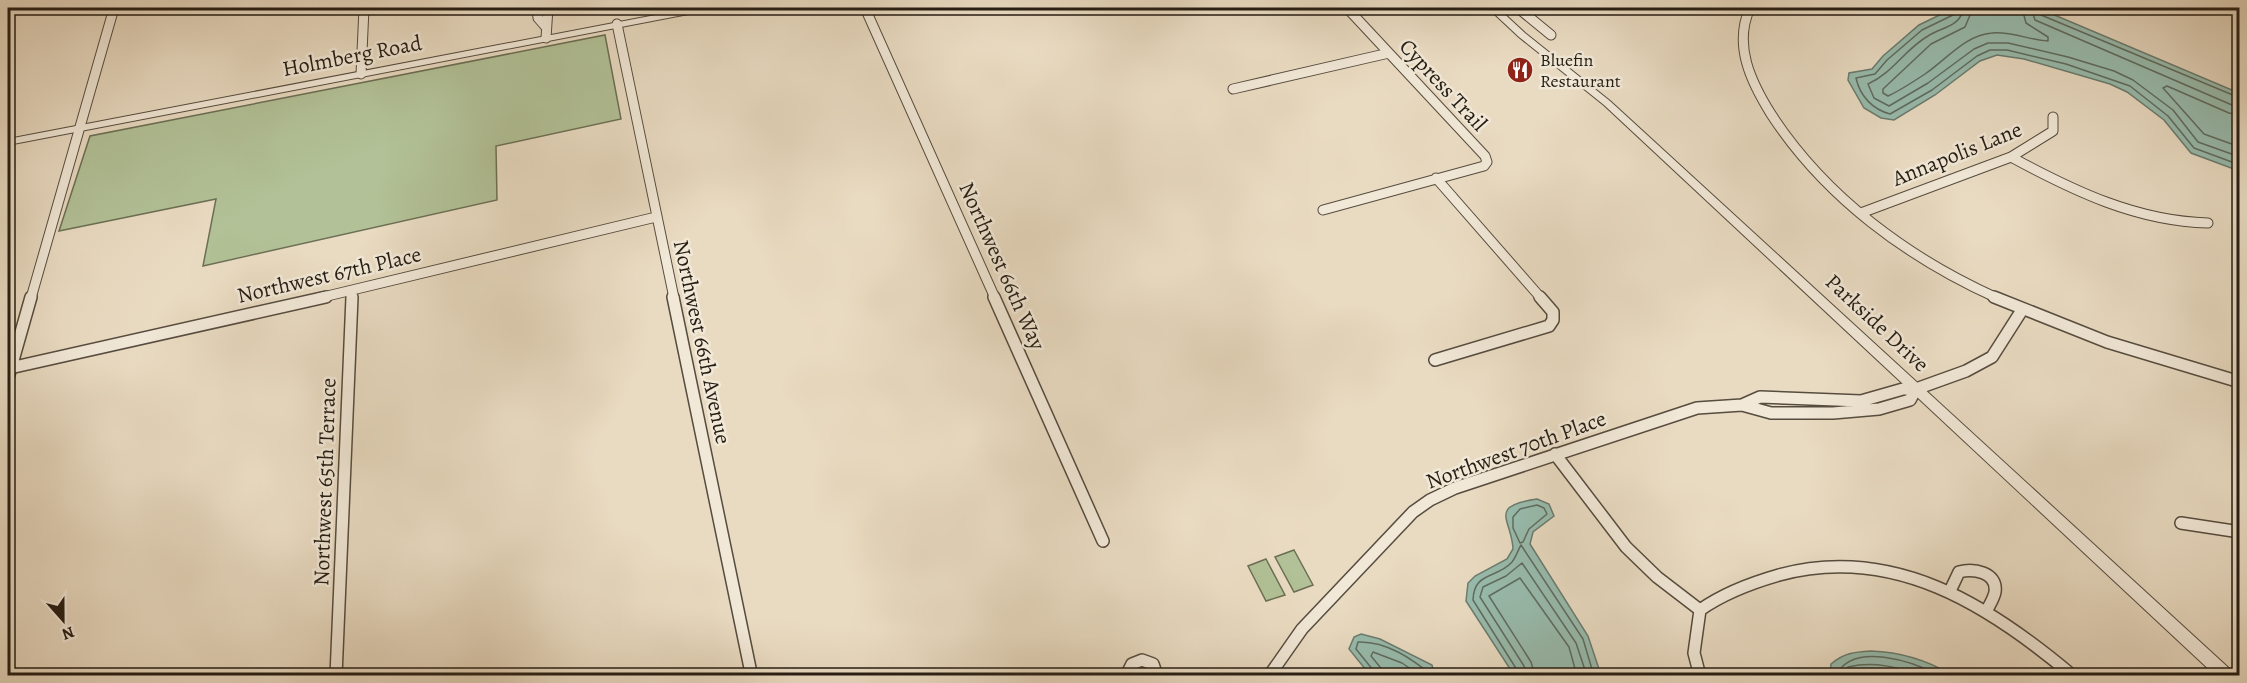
<svg xmlns="http://www.w3.org/2000/svg" width="2247" height="683" viewBox="0 0 2247 683" font-family="Alegreya,serif">
	<rect width="100%" height="100%" fill="#e9dbc2"/>
	<filter id="stains"><feTurbulence type="fractalNoise" baseFrequency=".00333" numOctaves="4"/><feColorMatrix values="0 0 0 0 .2 0 0 0 0 .09 0 0 0 0 .02 0 0 0 .5 -.17"/></filter>
	<radialGradient id="worn" r=".72"><stop offset=".6" stop-color="#630" stop-opacity="0"/><stop offset="1" stop-color="#630" stop-opacity=".3"/></radialGradient>
	<!-- green -->
	<path fill="#b2c197" stroke="#6c6f55" stroke-width="1.5" d="M605,35l16,84 -125,27 1,54 -294,66 13,-67 -157,32 31,-95z
		M1294,550l19,35 -19,7 -19,-35z
		M1266,559l19,36 -19,6 -18,-35z"/>
	<!-- water -->
	<path fill="#98bcae" stroke="#6a7c70" stroke-width="1.5" d="M1954,8h84l201,85v78l-48,-18 -27,-33 -37,-28 -17,-8 -86,-25 -27,-4 -17,6 -45,34 -41,25 -13,-2 -17,-10 -16,-28 1,-7 23,-4 11,-13 36,-31z
		M1537,499l12,5 5,12 -21,16 -3,12 58,92 13,39h-87l-48,-74 2,-18 7,-7 32,-17 6,-10c-1,-29 -26,-43 24,-50z
		M1361,634l19,5 52,26 1,4 7,6h-70l-21,-26 5,-12z
		M1871,651c29,1 56,9 81,24h-122l1,-11c13,-11 23,-12 40,-13z"/>
	<g fill="none" stroke-linecap="round" stroke-linejoin="round">
		<!-- shore -->
		<path stroke="#5e6c60" stroke-width="1.5" d="M1956,8l-3,7 -31,15 -35,30 -12,14 -19,4c4,18 16,31 34,36l42,-24 45,-34 13,-6h17l59,14 64,22 38,30 26,32 46,17
			M1964,8c-4,19 -22,19 -36,28 -23,13 -35,37 -60,48l6,14 15,8 39,-23 46,-34 14,-6h20l60,14 46,14 19,9 40,30 25,32 42,15
			M1973,8l-8,19 -34,17 -48,45v4l5,3c13,-6 25,-14 37,-22 21,-14 40,-39 67,-41 19,-2 37,7 56,8v-4l-22,-14 -4,-15
			M2031,8l4,12 197,85 8,1
			M2038,8l3,7 199,83
			M2240,115l-11,-2 -62,-27 -4,2 41,46 36,13
			M1537,505l7,3 3,6 -18,15 -6,13 -3,1 -7,-15v-11l7,-8z
			M1374,676l-1,-6 -17,-21 2,-7c29,-1 54,17 75,34
			M1382,676l-2,-9 -9,-11 2,-4 29,11 19,13
			M1518,676l-1,-6 -44,-70c1,-29 24,-21 39,-38 4,-5 6,-12 9,-17l62,94 11,37
			M1526,676l-2,-10 -44,-69 3,-10 23,-11 16,-13 54,80 11,33
			M1535,676l-4,-14 -42,-66 31,-18 49,69 8,29
			M1836,676c16,-36 78,-14 105,0
			M1844,676l4,-9c26,-6 50,0 75,9"/>
		<defs>
			<path id="minor-far1" d="M537,8l1,10 7,8
				M865,8l130,290
				M1518,8l33,27
				M1750,8c-17,37 1,74 21,106 54,83 137,144 226,184
				M617,24l57,274
				M546,38l2,-30
				M361,74l3,-66
				M1233,89l156,-36
				M2011,157c63,34 125,64 197,66
				M1436,178l105,120
				M1323,210l161,-44 3,-4 -2,-6 -138,-148
				M1861,213l150,-56 42,-26v-14
				M31,298l83,-290
				M319,298l337,-81
				M352,298v-7"/>
			<path id="minor" d="M673,297l77,371
				M994,297l109,244
				M1994,297l113,45 133,40
				M1435,360l114,-34 4,-6v-8l-13,-15
				M10,368l316,-71
				M8,378l23,-81
				M1742,405l18,-8 101,4 42,-12h13l50,-18 26,-14 30,-47
				M1555,454l71,93 31,30 43,33
				M2181,523l59,9
				M1950,591l9,-19c14,-4 39,0 36,20 -1,6 -5,12 -8,18
				M336,676l16,-379
				M1126,676l6,-12 10,-4 11,4 4,12
				M1269,676l33,-47 111,-117 17,-12 25,-12 242,-80 45,-3 29,8h62l46,-4 31,-9 6,-11
				M1700,676l-6,-23 6,-43c24,-17 51,-27 79,-35 114,-31 210,30 294,101"/>
			<path id="tertiary" d="M692,8h17l-5,3 -696,134v-6z
				M1488,8h10l27,25 85,68 622,570 2,5h-18l-612,-571 -85,-68z"/>
		</defs>
		<!-- minor-far1 casing -->
		<use href="#minor-far1" stroke="#564c3f" stroke-width="11"/>
		<!-- minor casing -->
		<use href="#minor" stroke="#564c3f" stroke-width="14"/>
		<!-- tertiary casing -->
		<use href="#tertiary" stroke="#564c3f" stroke-width="2"/>
		<!-- minor-far1 -->
		<use href="#minor-far1" stroke="#f1e8d7" stroke-width="9"/>
		<!-- minor -->
		<use href="#minor" stroke="#f1e8d7" stroke-width="11"/>
		<!-- tertiary -->
		<use href="#tertiary" fill="#f1e8d7" fill-rule="evenodd"/>
	</g>
	<!-- icons -->
	<defs>
		<symbol id="restaurant-disc" viewBox="-11 -11 22 22"><circle r="9.5" fill="#8f2418" stroke="#f1e8d7"/><path d="M-5-6h1v4h1v-4h1v4h1v-4h1v5L-1.5 .5V6h-2V.5L-5-1ZM5-6V6H3V1.5H1.5Q1.5-4 5-6Z" fill="#fff"/></symbol>
	</defs>
	<g fill-rule="evenodd">
		<use href="#restaurant-disc" x="1505" y="55" width="30" height="30"/>
	</g>
	<g text-anchor="middle" dominant-baseline="central" stroke-width="5" stroke-linejoin="round" paint-order="stroke">
		<!-- far-poi labels -->
		<g font-size="18" fill="#251d13" stroke="#f1e8d7" text-anchor="start">
			<text x="1540" y="60">Bluefin<tspan x="1540" dy="21">Restaurant</tspan></text>
		</g>
		<!-- street labels -->
		<g font-size="22" fill="#251d13" stroke="#f1e8d7">
			<text transform="translate(352 56) rotate(-11)">Holmberg Road</text>
			<text transform="translate(1443 85) rotate(47)">Cypress Trail</text>
			<text transform="translate(1957 154) rotate(-22)">Annapolis Lane</text>
			<text transform="translate(1002 266) rotate(66)">Northwest 66th Way</text>
			<text transform="translate(329 275) rotate(-13)">Northwest 67th Place</text>
			<text transform="translate(1877 323) rotate(43)">Parkside Drive</text>
			<text transform="translate(702 342) rotate(78)">Northwest 66th Avenue</text>
			<text transform="translate(1516 450) rotate(-20)">Northwest 70th Place</text>
			<text transform="translate(325 482) rotate(-88)">Northwest 65th Terrace</text>
		</g>
	</g>
	<!-- margin -->
	<rect width="2247" height="683" fill="none" stroke="#e9dbc2" stroke-width="30"/>
	<rect x="9" y="9" width="2229" height="665" fill="none" stroke="#251d13" stroke-width="3"/>
	<rect x="15" y="15" width="2217" height="653" fill="none" stroke="#251d13" stroke-width="1.5"/>
	<!-- north arrow -->
	<g transform="translate(63 620) rotate(159)" stroke="#f1e8d7" stroke-width="4.5" paint-order="stroke">
	<path d="M0-4.5L10 22L0 15L-10 22Z" fill="#251d13"/>
	<text y="-9" font-size="16" font-weight="bold" text-anchor="middle" fill="#251d13">N</text>
	</g>
	<rect width="100%" height="100%" filter="url(#stains)"/>
	<rect width="100%" height="100%" fill="url(#worn)"/>
</svg>
